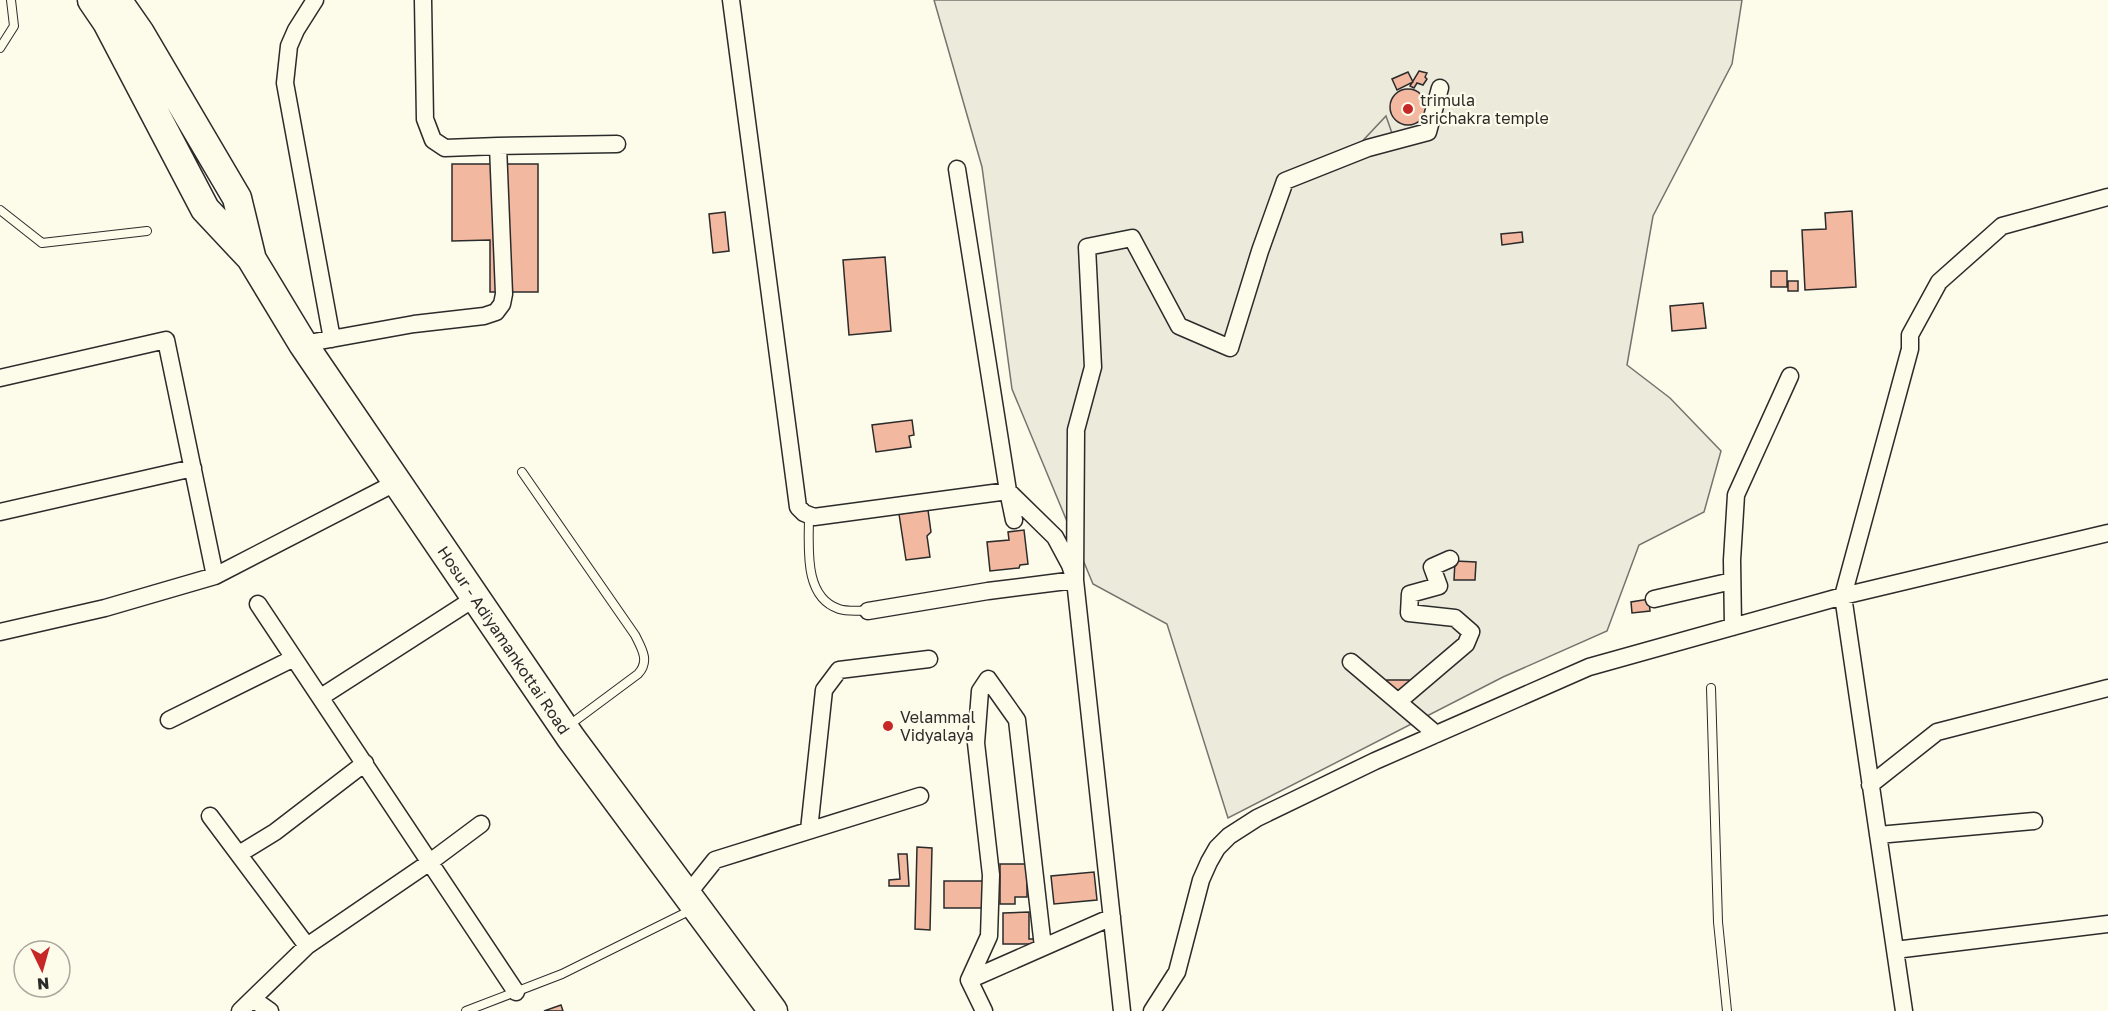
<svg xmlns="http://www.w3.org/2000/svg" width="2108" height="1011" viewBox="0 0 2108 1011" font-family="'Golos Text',sans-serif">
	<rect width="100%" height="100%" fill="#fdfbea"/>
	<!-- green -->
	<path fill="#ecebdb" stroke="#74746e" stroke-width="1.5" d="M934,0h808l-10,64 -79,152 -26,149 43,33 51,53 -17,61 -65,33 -32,86 -104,46 -275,141 -61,-194 -74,-40 -81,-195 -30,-222z"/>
	<!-- parking -->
	<path fill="#eceadb" stroke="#74746e" stroke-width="1.5" d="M1386,116l8,23 -39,10z"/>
	<!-- building -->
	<path fill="#f2b8a0" stroke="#2b2b2b" stroke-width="1.5" d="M1419,71l8,2 -2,4 2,2 -4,6 -6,-2 -3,5 -4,-2z
		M1408,72l5,10 -16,8 -5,-11z
		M1390 107a18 18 0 1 1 36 0a18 18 0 1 1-36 0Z
		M452,164h86v128h-48v-52l-38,1z
		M1852,211l4,76 -51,3 -3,-60 24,-1 -1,-16z
		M725,212l4,39 -16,2 -4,-39z
		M1522,232l1,10 -21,3 -1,-11z
		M885,257l6,74 -42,4 -6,-75z
		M1771,271h16v16h-16z
		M1788,281h10v10h-10z
		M1703,303l3,25 -34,3 -2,-25z
		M912,420l2,15 -5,1 2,11 -35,5 -4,-27z
		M928,510l3,22 -4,4 3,21 -24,3 -7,-46z
		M1024,530l4,34 -8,1 -1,3 -29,3 -3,-29 22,-2 -1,-8z
		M1455,561l21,1 -1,18h-21z
		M1649,599l1,12 -18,2 -1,-11z
		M1387,680h22l1,21h-22z
		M917,847l15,1 -2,82 -15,-1z
		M898,854h9l2,32h-20v-6l11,-1z
		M1000,864h27v33h-12v7h-15z
		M1094,872l3,28 -43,4 -3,-28z
		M944,881h44v27h-44z
		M1029,912v27h6v5h-32v-31z
		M561,1005l2,6h-19z"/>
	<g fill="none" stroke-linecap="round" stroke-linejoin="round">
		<defs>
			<path id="lane" d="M0,48l14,-22 -3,-26
				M0,210l42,33 105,-12
				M522,472l113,163c7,14 15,26 3,39l-70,52
				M809,516c0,31 -6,81 30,93 9,3 20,1 29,2
				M1711,688l7,234 9,89
				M466,1011l96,-37 131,-65"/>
			<path id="street" d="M315,0l-19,30 -7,16 -4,37 47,256
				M731,0l67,507 6,6 10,4 194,-26 47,46 15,28 5,15 47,431
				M498,146l119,-2
				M957,169l51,322 6,29
				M303,344l111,-20 70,-8 12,-4 6,-8 2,-10 -6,-148 -53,2 -12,-8 -8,-21 -2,-119
				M0,378l166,-38 49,236 182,-94
				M0,512l193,-44
				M1654,599l78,-18
				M258,604l258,388
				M868,611l120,-20 87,-11 1,-150 17,-63 -6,-120 45,-9 47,88 51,22 30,-97 25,-70 83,-33 60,-16 12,-44
				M1733,627l-1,-67 4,-65 54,-119
				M0,632l105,-24 110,-32
				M1351,662l85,72
				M321,697l154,-99
				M1399,701l67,-57 5,-12 -16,-14 -46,-5 1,-19 29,-8 -7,-19 18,-8
				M169,720l125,-62
				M1870,785l67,-53 171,-44
				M210,816l97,130
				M809,830l15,-140 15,-20 90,-11
				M1878,835l156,-14
				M239,854l36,-22 90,-69
				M687,895l28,-35 205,-64
				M1895,950l213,-26
				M969,980l143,-63
				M253,999l17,12
				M240,1011l67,-65 123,-84 51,-38
				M984,1011l-15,-31 20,-44 2,-61 -15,-132 4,-52 8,-12 29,41 26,227
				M1152,1011l25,-39 24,-92 8,-18 8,-14 12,-12 28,-18 118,-57 214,-94 254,-71 265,-63
				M1904,1011l-61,-415 67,-247v-14l29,-53 63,-56 106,-29"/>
			<path id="highway" d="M92,0l15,22 98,187 46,49 52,86 268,394 202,273
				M117,0l23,33 97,165 14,58"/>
		</defs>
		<!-- lane casing -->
		<use href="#lane" stroke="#2b2b2b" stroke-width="10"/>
		<!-- street casing -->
		<use href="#street" stroke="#2b2b2b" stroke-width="19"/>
		<!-- highway casing -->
		<use href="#highway" stroke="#2b2b2b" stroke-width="31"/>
		<!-- lane -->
		<use href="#lane" stroke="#fdfbea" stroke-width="8"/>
		<!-- street -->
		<use href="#street" stroke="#fdfbea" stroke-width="16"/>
		<!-- highway -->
		<use href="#highway" stroke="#fdfbea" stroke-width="28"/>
	</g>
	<!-- markers -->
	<g fill="#c62828" stroke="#fdfbea" stroke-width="2">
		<circle cx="1408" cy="109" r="6"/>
		<circle cx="888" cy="726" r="6"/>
	</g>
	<g text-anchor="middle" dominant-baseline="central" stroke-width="4.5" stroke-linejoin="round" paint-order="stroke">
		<!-- poi labels -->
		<g font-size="16" fill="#2b2b2b" stroke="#fdfbea" text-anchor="start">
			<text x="1420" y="100">trimula<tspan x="1420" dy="18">srichakra temple</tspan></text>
			<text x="900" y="717">Velammal<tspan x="900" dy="18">Vidyalaya</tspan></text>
		</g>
		<!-- street labels -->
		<g font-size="16" fill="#2b2b2b" stroke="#fdfbea">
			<text transform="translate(504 640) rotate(56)">Hosur - Adiyamankottai Road</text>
		</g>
	</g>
	<!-- north arrow -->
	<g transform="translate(42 969) rotate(175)"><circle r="28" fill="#fdfbea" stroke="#a9a89e" stroke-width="1.5"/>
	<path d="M0-4.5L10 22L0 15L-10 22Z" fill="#c62828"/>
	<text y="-9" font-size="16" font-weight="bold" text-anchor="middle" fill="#2b2b2b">N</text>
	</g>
</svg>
